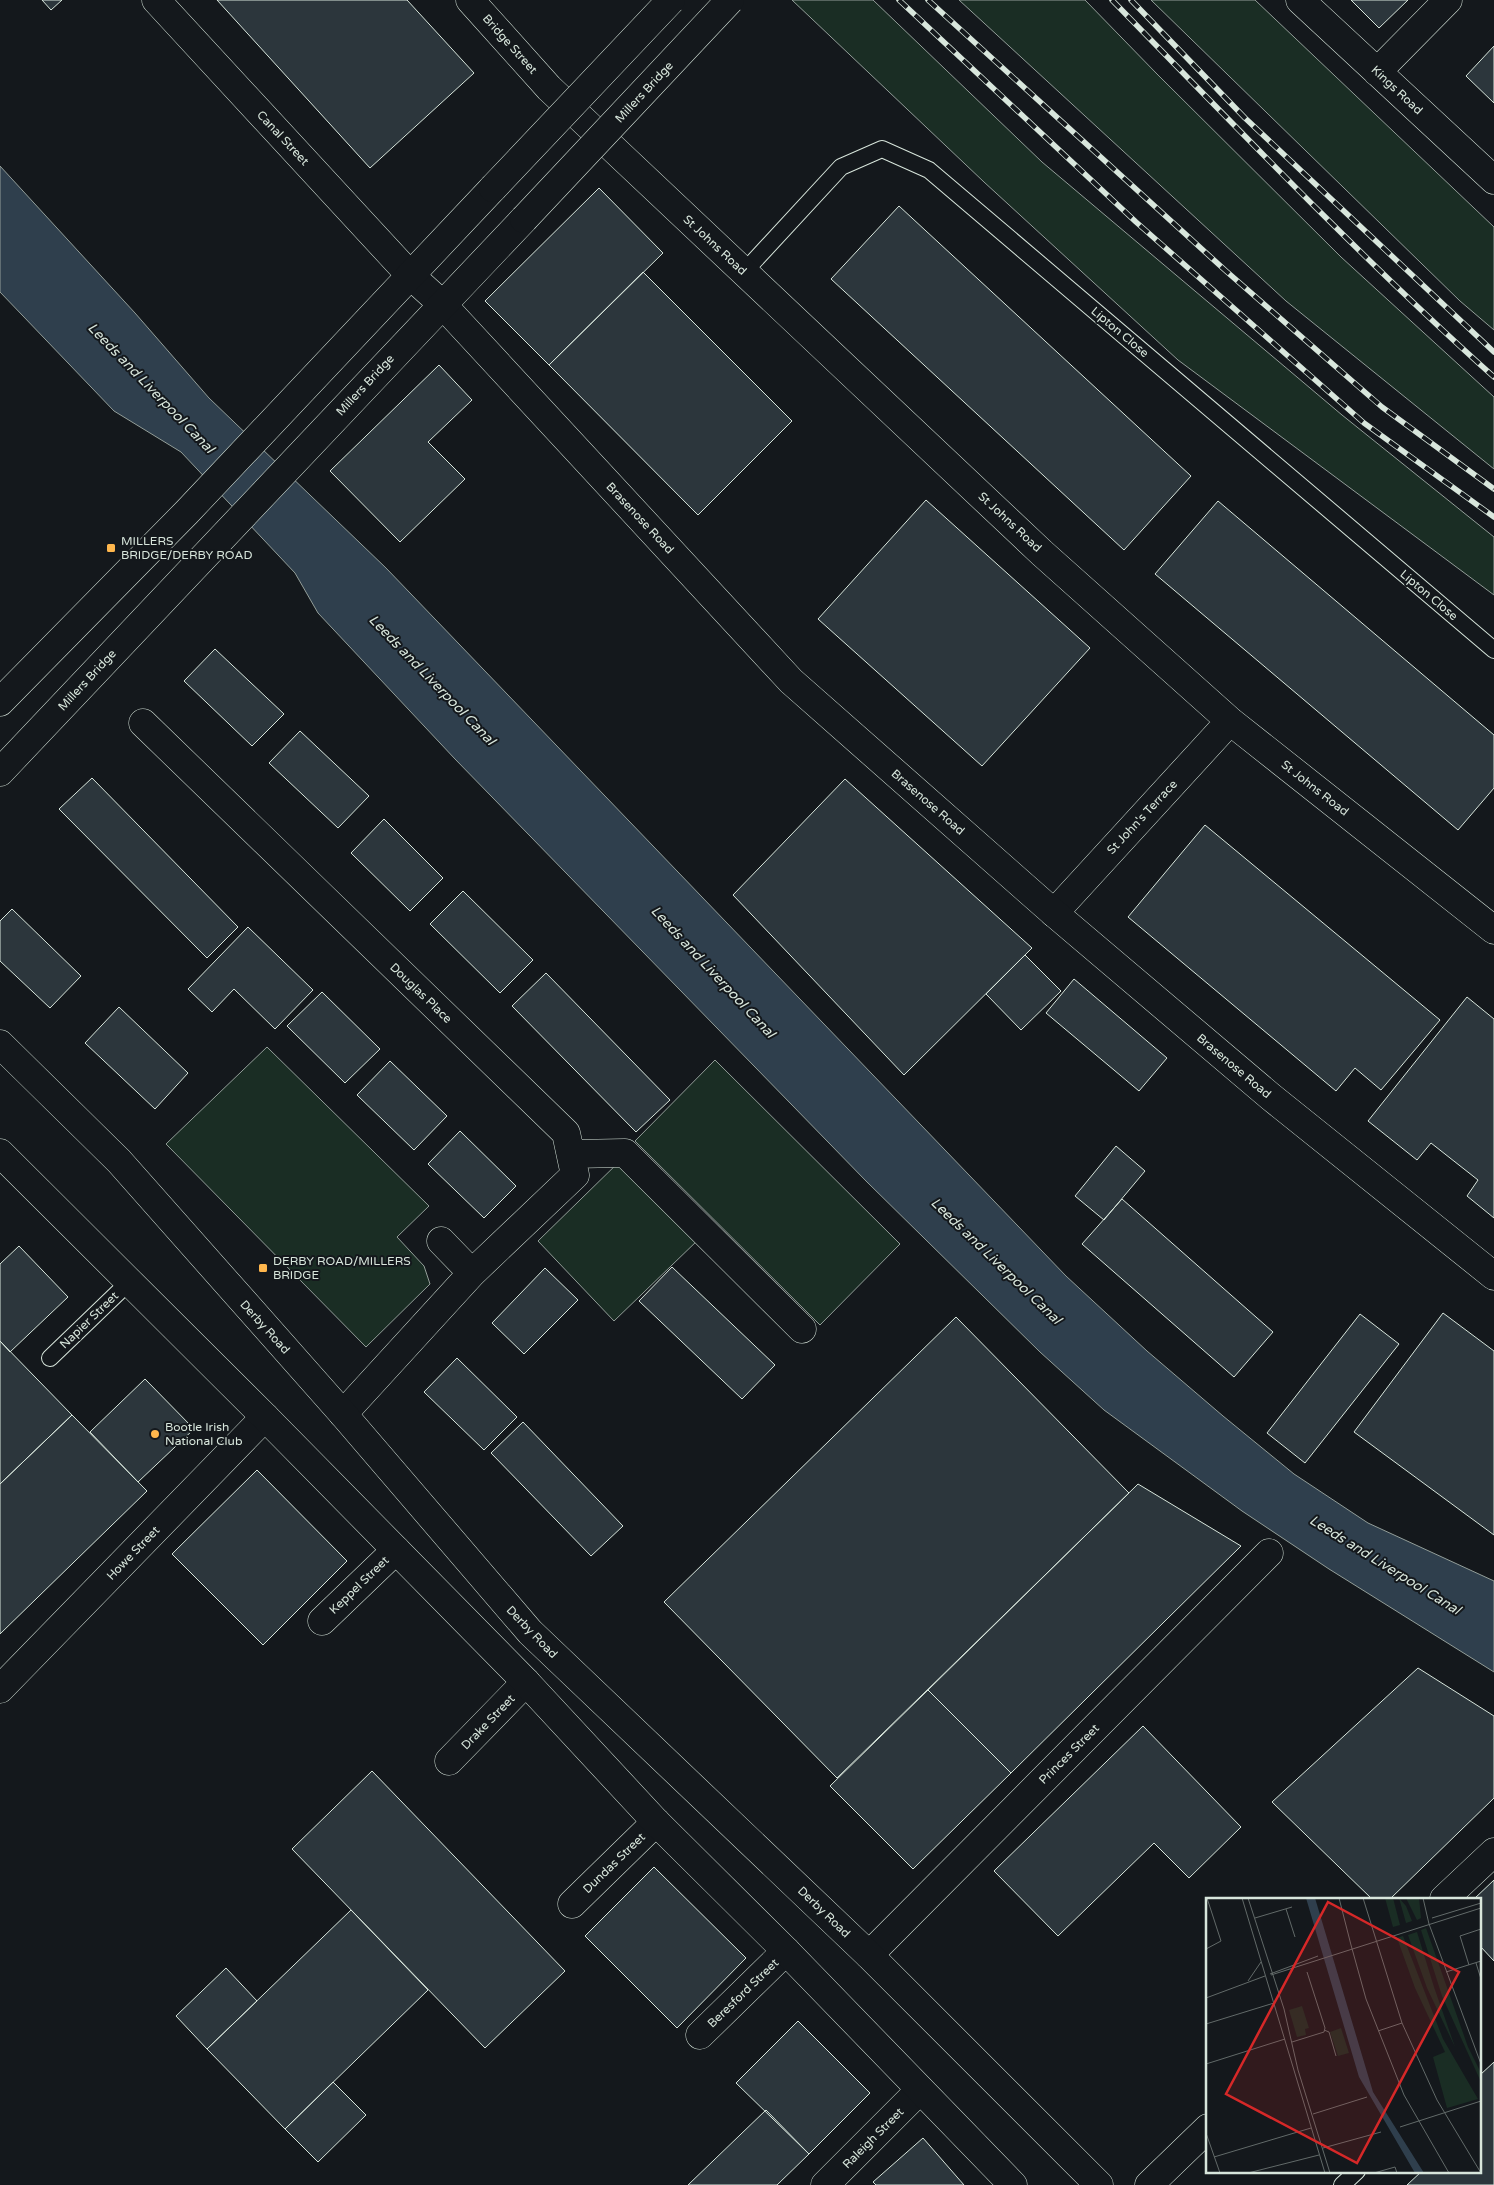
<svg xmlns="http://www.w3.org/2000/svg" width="1494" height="2185" viewBox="0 0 1494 2185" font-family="'Varela Round',sans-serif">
	<rect width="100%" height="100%" fill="#14181c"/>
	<!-- green -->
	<path fill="#1a2d24" stroke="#939e99" d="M792,0h81l169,162 300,253 152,122v58l-316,-235 -194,-178z
		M959,0h126l72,74 184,183 153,140v72l-208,-168z
		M1151,0h104l239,227v103l-34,-29z
		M267,1047l162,159 -32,31 27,29 6,18 -64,63 -200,-203z
		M715,1060l185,184 -80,81 -185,-184z
		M623,1158l77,80 -86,83 -76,-80z"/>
	<!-- water -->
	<path fill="#2f3f4d" stroke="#939e99" d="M0,166l135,147 74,85 177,170 680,708 81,75 76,65 71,58 74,49 126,58v91l-165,-103 -87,-58 -138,-101 -64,-58 -174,-171 -411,-422 -137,-146 -23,-40 -114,-121 -67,-41 -114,-119z"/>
	<!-- building -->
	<path fill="#2c363c" stroke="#d8e6dc" d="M42,0h20l-11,10z
		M217,0h190l67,73 -104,95z
		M1351,0h57l-29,28z
		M1494,46v57l-28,-27z
		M599,188l64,65 -114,112 -64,-64z
		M899,206l292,270 -67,74 -293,-271z
		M643,272l149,149 -94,94 -149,-150z
		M439,365l33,35 -44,42 37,37 -65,63 -70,-71z
		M926,500l164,148 -108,118 -164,-147z
		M1218,501l276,234v53l-36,42 -303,-256z
		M215,649l69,65 -32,32 -68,-65z
		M300,731l69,65 -31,32 -69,-65z
		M92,778l146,149 -31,31 -148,-149z
		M845,779l187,169 -128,127 -171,-180z
		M384,819l59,59 -33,33 -59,-58z
		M1205,825l235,195 -59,70 -26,-22 -19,23 -208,-174z
		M463,891l70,69 -33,33 -70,-69z
		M12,909l69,67 -31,32 -50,-47v-40z
		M248,927l65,63 -38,39 -41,-40 -22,23 -24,-23z
		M1025,955l36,36 -40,39 -35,-36z
		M546,973l124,127 -34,32 -124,-126z
		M1074,979l93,79 -28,33 -93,-78z
		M322,992l58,57 -35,34 -58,-57z
		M1467,997l27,22v199l-27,-22 11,-16 -47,-37 -14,17 -49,-39z
		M119,1007l69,66 -33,36 -70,-66z
		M390,1061l57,55 -33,34 -57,-55z
		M460,1131l56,55 -32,32 -56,-54z
		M1116,1146l29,25 -41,49 -29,-24z
		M1122,1199l151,133 -39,45 -152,-133z
		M19,1246l49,51 -58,55 -10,-11v-77z
		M672,1267l103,98 -33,34 -103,-98z
		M545,1268l33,32 -54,54 -32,-31z
		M1443,1313l51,38v184l-140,-103z
		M1360,1314l39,30 -94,119 -38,-30z
		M956,1317l173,176 -292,285 -173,-176z
		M0,1341l72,74 -72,69z
		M457,1358l60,59 -33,33 -60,-58z
		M145,1379l49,50 -56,53 -48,-50z
		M72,1415l75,76 -147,143v-150z
		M523,1422l100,104 -32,30 -100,-103z
		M257,1470l90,91 -84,84 -91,-91z
		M1138,1484l103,62 -230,227 -83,-83z
		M1418,1668l76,48v82l-104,101h-18l-100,-97z
		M928,1690l83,83 -98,96 -83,-83z
		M1143,1726l98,101 -52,51 -35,-35 -96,93 -64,-65z
		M372,1771l193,200 -80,77 -193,-199z
		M654,1867l92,91 -69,70 -92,-92z
		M1494,1880v81l-14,-15v-47h-6z
		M351,1910l77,80 -143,139 -78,-80z
		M226,1968l31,33 -50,48 -31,-33z
		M798,2021l72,72 -61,61 -73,-71z
		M1494,2062v123h-87l15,-14h58v-96z
		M333,2082l33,33 -48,47 -33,-33z
		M766,2110l43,44 -32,31h-89z
		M923,2138l41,47h-88l-3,-3z"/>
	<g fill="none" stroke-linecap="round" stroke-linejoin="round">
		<defs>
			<path id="service" d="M744,272l97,-105 41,-18 47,21 565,480
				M50,1358l79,-76
				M1342,2185l15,-14"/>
			<path id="minor" d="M156,0l254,275
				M470,0l79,88 493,465 188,168 264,209
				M1300,0l194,180
				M1377,72l71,-72
				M143,723l423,410 9,42 -103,98 -129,141
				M1054,913l176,-192
				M571,1154l54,-1 177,176
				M441,1241l31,32
				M322,1621l74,-71
				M0,1689l265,-272
				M449,1761l77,-79
				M1444,1899l50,-47
				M572,1904l84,-82
				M869,1955l400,-402
				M700,2035l86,-84
				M825,2185l95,-95
				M1149,2185l59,-57"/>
			<path id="secondary" d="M410,275l32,29 349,377 263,232 217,184 223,179"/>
			<path id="trunk" d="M0,702l187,-190 306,-324
				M0,772l524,-553
				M0,1044l119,117 224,253 187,218 339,323 230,230
				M0,1153l265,264 261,265 130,140 130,129 227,234"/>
		</defs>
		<!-- service casing -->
		<use href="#service" stroke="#d8e6dc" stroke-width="18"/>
		<!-- minor casing -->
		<use href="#minor" stroke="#d8e6dc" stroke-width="29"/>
		<!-- secondary casing -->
		<use href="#secondary" stroke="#d8e6dc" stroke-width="29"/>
		<!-- trunk casing -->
		<use href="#trunk" stroke="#d8e6dc" stroke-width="29"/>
		<!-- service -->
		<use href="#service" stroke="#14181c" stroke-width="16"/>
		<!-- minor -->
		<use href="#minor" stroke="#14181c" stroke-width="28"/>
		<!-- secondary -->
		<use href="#secondary" stroke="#14181c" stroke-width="28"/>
		<!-- trunk -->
		<use href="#trunk" stroke="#14181c" stroke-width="28"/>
		<defs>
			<path id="rail" d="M899,0l237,222 228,201 130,94
				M928,0l298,271 156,136 112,82
				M1112,0c125,128 249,258 382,377
				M1131,0l114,118 249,234"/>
		</defs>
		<!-- rail casing -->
		<use href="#rail" stroke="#d8e6dc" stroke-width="5.5"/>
		<!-- rail -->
		<use href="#rail" stroke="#14181c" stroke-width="4" stroke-dasharray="11" stroke-linecap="butt"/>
		<defs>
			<path id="trunk-bridge" d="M493,188l178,-188
				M524,219l206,-219"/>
		</defs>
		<!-- trunk-bridge casing -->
		<use href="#trunk-bridge" stroke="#d8e6dc" stroke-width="29" stroke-linecap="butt"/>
		<!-- trunk-bridge -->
		<use href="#trunk-bridge" stroke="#14181c" stroke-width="28"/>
	</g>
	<!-- markers -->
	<g fill="#ffb74d" stroke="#14181c" stroke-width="2">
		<rect x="106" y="543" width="10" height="10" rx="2.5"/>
		<rect x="258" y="1263" width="10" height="10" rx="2.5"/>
		<circle cx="155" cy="1434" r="5"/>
	</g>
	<g text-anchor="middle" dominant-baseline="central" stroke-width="4" stroke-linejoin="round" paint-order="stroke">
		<!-- street labels -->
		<g font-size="12" fill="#d8e6dc" stroke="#14181c">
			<text transform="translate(510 44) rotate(48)">Bridge Street</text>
			<text transform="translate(1397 90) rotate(43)">Kings Road</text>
			<text transform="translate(644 92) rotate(-47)">Millers Bridge</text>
			<text transform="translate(283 138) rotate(47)">Canal Street</text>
			<text transform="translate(715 245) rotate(43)">St Johns Road</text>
			<text transform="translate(1120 332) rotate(40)">Lipton Close</text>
			<text transform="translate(365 385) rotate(-47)">Millers Bridge</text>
			<text transform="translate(640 518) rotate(47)">Brasenose Road</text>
			<text transform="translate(1010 522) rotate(43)">St Johns Road</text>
			<text transform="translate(1429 595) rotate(40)">Lipton Close</text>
			<text transform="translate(87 680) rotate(-47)">Millers Bridge</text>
			<text transform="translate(1315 788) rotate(38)">St Johns Road</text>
			<text transform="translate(928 802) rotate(41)">Brasenose Road</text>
			<text transform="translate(1142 817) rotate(-47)">St John's Terrace</text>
			<text transform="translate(421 993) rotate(44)">Douglas Place</text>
			<text transform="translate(1234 1066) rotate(40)">Brasenose Road</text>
			<text transform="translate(89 1320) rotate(-44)">Napier Street</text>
			<text transform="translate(265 1327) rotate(48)">Derby Road</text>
			<text transform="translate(133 1553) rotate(-46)">Howe Street</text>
			<text transform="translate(359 1585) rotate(-44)">Keppel Street</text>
			<text transform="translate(532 1632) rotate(46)">Derby Road</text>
			<text transform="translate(488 1722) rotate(-46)">Drake Street</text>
			<text transform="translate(1069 1754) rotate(-45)">Princes Street</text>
			<text transform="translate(614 1863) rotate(-44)">Dundas Street</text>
			<text transform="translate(824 1912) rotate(44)">Derby Road</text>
			<text transform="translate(743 1993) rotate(-44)">Beresford Street</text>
			<text transform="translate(873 2138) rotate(-45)">Raleigh Street</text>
		</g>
		<!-- poi labels -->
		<g font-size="12" fill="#d8e6dc" stroke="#14181c" text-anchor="start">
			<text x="121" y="541">MILLERS<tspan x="121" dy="14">BRIDGE/DERBY ROAD</tspan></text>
			<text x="273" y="1261">DERBY ROAD/MILLERS<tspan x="273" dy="14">BRIDGE</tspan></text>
			<text x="165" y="1427">Bootle Irish<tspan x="165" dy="14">National Club</tspan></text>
		</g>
		<!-- water labels -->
		<g font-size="14" font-style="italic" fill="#d8e6dc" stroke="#14181c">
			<text transform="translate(151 388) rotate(46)">Leeds and Liverpool Canal</text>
			<text transform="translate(432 680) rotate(46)">Leeds and Liverpool Canal</text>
			<text transform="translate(713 972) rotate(47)">Leeds and Liverpool Canal</text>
			<text transform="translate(996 1261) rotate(44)">Leeds and Liverpool Canal</text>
			<text transform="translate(1385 1565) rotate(32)">Leeds and Liverpool Canal</text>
		</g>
	</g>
	<!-- overview -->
	<g transform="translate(1206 1898)">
		<rect width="275" height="275" fill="#14181c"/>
		<path d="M179,0h8l7,27 -7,2zM193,0l7,8 6,15 -6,2zM200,0h13l2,20 -4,2zM220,30l42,119 13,26v9l-39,-86 -21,-66zM211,34l17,55 21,60 -28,-59 -19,-53zM197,38l40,103 35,60 -31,9 -14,-51 12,-5 -30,-64 -18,-50zM96,108l7,22 -4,1 1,6 -9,2 -8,-27zM135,130l8,25 -11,3 -8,-24z" fill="#1a2d24"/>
		<path d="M100,0h9l58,194 51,81h-9l-56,-96z" fill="#2f3f4d"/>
		<path fill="none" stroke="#626a69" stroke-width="1" d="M36,0l83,275M42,0l36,111 14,61 32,103M133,0l12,47M157,0l39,125 35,77 44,73M217,0l6,26M80,11l9,28M49,20l37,-11M226,20l49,-15M223,26l52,140M145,47l15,54 38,96 45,78M0,51l15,-8 -14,-43M270,65l5,16M263,67l-9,-29 21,-7M240,74l35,-11M64,76l48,-18M65,77l210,-67M42,83l13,-19M0,100l59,-22M0,126l68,-21M118,132l5,2 7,24M172,133l24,-8M86,144l32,-10 1,-4 -18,-56M0,166l79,-25M107,216l54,-17M194,229l81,-26M0,235l14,40M117,250l58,-16M8,259l97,-29M42,275l71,-18M168,275l21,-6 2,6"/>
		<path fill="#d62828" fill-opacity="0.15" stroke="#d62828" stroke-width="2.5" d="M122,4l131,70 -102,191 -131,-69z"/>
		<rect width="275" height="275" fill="none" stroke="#d8e6dc" stroke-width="2.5"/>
	</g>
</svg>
